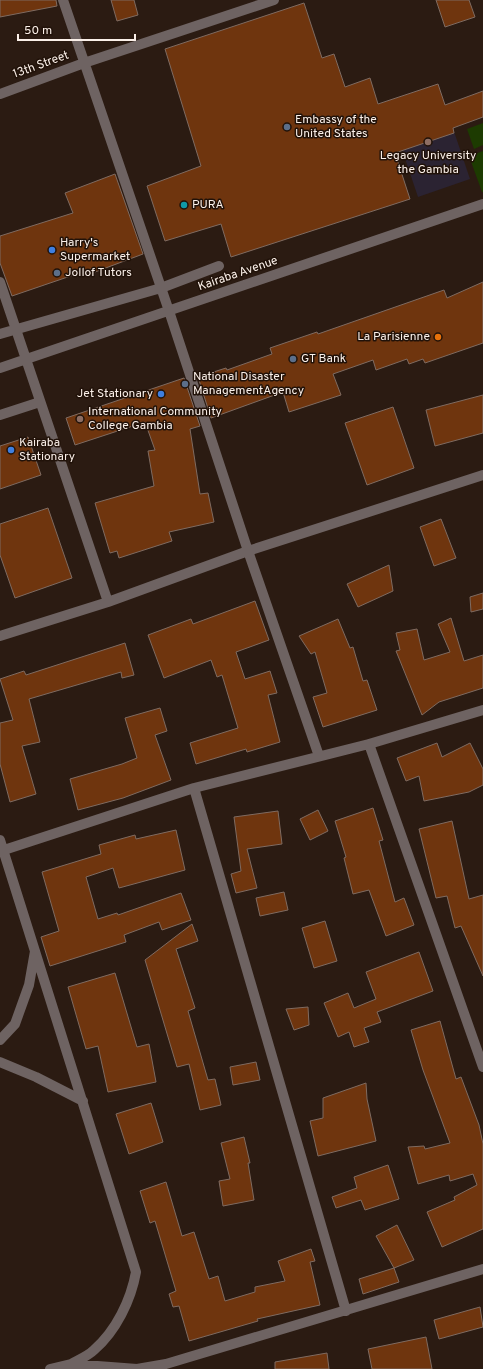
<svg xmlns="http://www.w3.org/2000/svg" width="483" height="1369" viewBox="0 0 483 1369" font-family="Overpass,sans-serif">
	<rect width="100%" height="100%" fill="#2b1b12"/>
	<!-- education -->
	<path fill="#2b2332" d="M438,84l32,95 -52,18 -32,-95z"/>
	<!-- green -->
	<path fill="#1d3b01" d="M483,123v22l-9,4 -7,-20z
		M483,151v41h-1l-13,-36z"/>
	<!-- building -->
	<path fill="#6f350e" stroke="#7f6b61" d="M0,0h56l1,6 -57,11z
		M111,0h23l4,15 -21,6z
		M436,0h33l6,17 -30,10z
		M304,3l18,55 12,-4 11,33 25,-9 8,26 60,-20 7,21 38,-14v26l-30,11 1,5 -59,20 15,46 -179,58 -10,-33 -56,17 -18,-55 54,-20 -36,-117z
		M115,174l28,80 -48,18 -1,-4 -82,28 -12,-33v-27l73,-23 -8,-20z
		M483,282v61l-58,20 -2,-4 -14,5 -2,-5 -31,11 -3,-10 -40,14 8,21 -52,17 -6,-20 -72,26 -13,-41 28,-9 1,2 45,-16 -2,-6 47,-16 1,2 126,-44 3,8z
		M184,378l16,48 -10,3 10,65 8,-1 6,29 -45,10 3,9 -53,17 -2,-7 -7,2 -15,-50 59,-17 -6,-35 7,-1 -10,-28 -70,23 -9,-27z
		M483,395v38l-48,13 -9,-36z
		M393,407l21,61 -47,17 -22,-62z
		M28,437l13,38 -41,14v-43z
		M48,508l24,70 -57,20 -15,-43v-31z
		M441,519l15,39 -22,8 -14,-39z
		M389,565l4,26 -35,16 -11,-23z
		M483,593v16l-12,3 -1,-15z
		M255,601l14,39 -33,12 9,27 25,-8 7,22 -9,2 12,47 -33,10 -1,-3 -50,15 -6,-21 48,-15 -16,-53 -5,2 -6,-17 -47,18 -16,-43 43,-16 2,5z
		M451,618l13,43 19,-6v33l-44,14 -17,13 -26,-64 4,-1 -4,-17 21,-4 7,31 26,-8 -12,-28z
		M338,619l12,29 3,-1 10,34 4,-1 10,30 -54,17 -10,-30 14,-4 -12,-41 -4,2 -12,-18z
		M125,643l9,32 -12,3 -1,-6 -92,27 11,43 -18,4 14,48 -26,8 -10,-38v-41l13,-3 -13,-41 24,-8 2,4z
		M160,708l7,23 -12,4 16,45 -48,18 -45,12 -8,-31 52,-15 15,-6 -12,-40z
		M437,743l5,14 28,-14 13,26v16l-14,7 -45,9 -5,-25 -13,5 -9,-23z
		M373,808l10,32 -4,1 16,61 9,-4 10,27 -28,11 -17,-46 -16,4 -9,-36 2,-1 -11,-36z
		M318,810l10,21 -18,9 -10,-21z
		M278,811l4,33 -35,5 10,39 -21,5 -5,-19 10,-3 -7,-54z
		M452,821l17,78 14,-4v81l-22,-50 -6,2 -8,-32 -11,2 -17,-69z
		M176,830l9,40 -66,18 -6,-20 -27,9 12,42 19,-6 1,2 63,-22 10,27 -29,10 -3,-8 -35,13 2,7 -76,24 -9,-29 18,-6 -17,-59 59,-18 -2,-9 36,-10 1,4z
		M284,892l4,18 -28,6 -4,-18z
		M325,921l12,40 -23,7 -12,-40z
		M192,924l6,17 -22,8 19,59 -7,3 20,69 7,-1 6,26 -21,5 -11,-46 -12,3 -32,-107z
		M419,952l14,39 -56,21 4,10 -17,6 5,14 -15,5 -5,-15 -11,5 -14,-34 24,-10 6,15 22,-9 -10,-27z
		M115,973l22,74 12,-3 7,38 -48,10 -10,-46 -12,3 -18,-62z
		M308,1007l1,18 -15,5 -8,-21z
		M440,1021l16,58 5,-2 18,48 4,19v85l-41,18 -15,-35 28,-12 -1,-3 23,-12 -4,-11 -23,7 -1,-6 -31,9 -10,-37 16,-1 1,3 25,-6 -27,-73 -12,-40z
		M256,1062l4,18 -27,5 -3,-18z
		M366,1083l1,16 9,42 -58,15 -8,-35 13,-3v-20z
		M151,1103l12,39 -34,12 -13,-40z
		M244,1137l6,26h-2l6,37 -31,6 -4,-25 11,-2 -9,-36z
		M388,1165l11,34 -34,11 -4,-10 -25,8 -4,-11 25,-9 -3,-11z
		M166,1182l16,54 12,-4 15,47 9,-3 7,25 30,-9v-5l30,-6 -7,-20 33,-12 4,12 -5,1 10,43 -63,14 1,2 -69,20 -10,-35 -6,1 -4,-13 7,-3 -21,-70 -5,2 -10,-32z
		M397,1225l17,35 -20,8 -18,-32z
		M394,1268l5,14 -36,12 -4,-15z
		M480,1307l3,20 -44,12 -5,-19z
		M426,1337l6,32h-60l-4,-20z
		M327,1353l2,16h-54v-7z"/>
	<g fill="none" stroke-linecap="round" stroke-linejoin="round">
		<!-- minor -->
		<path stroke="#6e6362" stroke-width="10" d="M63,0l106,311 79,240 71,205
			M0,94l84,-31 190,-63
			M0,282l108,320
			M0,334l161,-46 58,-22
			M0,368l483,-164
			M0,415l40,-13
			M0,636l108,-34 140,-51 235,-76
			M369,744l114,323
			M194,788l152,523
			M0,840l136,432c-5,28 -20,59 -42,78 -6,6 -16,10 -23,14
			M4,850l190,-62 175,-44 114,-34
			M0,1040l15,-16 14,-39 6,-34
			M0,1062l36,15 47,24
			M50,1369l21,-5 66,5 29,-5 317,-95"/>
	</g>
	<!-- markers -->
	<g fill="#5c6f8a" stroke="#211209" stroke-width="1.5">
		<circle cx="287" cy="127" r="4"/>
		<circle cx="57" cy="273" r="4"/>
		<circle cx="293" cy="359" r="4"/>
		<circle cx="185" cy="384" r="4"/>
	</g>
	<g fill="#8d6e63" stroke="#211209" stroke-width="1.5">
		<circle cx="428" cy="142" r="4"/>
		<circle cx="80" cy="419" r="4"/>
	</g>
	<circle fill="#0f9aa8" stroke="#211209" stroke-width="1.5" cx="184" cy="205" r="4"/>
	<g fill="#3f7fe0" stroke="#211209" stroke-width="1.5">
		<circle cx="52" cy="250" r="4"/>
		<circle cx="161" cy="394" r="4"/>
		<circle cx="11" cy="450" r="4"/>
	</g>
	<circle fill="#e8710a" stroke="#211209" stroke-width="1.5" cx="438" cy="337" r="4"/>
	<g text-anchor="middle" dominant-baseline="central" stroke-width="3" stroke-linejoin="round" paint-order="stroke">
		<!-- street labels -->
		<g font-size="12" fill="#fbf0e9" stroke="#211209">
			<text transform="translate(41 65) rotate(-20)">13th Street</text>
			<text transform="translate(238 274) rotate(-19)">Kairaba Avenue</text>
		</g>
		<!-- poi labels -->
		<g font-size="12" fill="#fbf0e9" stroke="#211209" text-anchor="start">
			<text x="295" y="120">Embassy of the<tspan x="295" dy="14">United States</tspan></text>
			<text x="428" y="156" text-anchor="middle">Legacy University<tspan x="428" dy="14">the Gambia</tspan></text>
			<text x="192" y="205">PURA</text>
			<text x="60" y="243">Harry's<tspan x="60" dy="14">Supermarket</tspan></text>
			<text x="65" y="273">Jollof Tutors</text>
			<text x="430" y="337" text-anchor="end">La Parisienne</text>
			<text x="301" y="359">GT Bank</text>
			<text x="193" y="377">National Disaster<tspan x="193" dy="14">ManagementAgency</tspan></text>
			<text x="153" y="394" text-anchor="end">Jet Stationary</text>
			<text x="88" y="412">International Community<tspan x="88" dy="14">College Gambia</tspan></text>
			<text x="19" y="443">Kairaba<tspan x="19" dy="14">Stationary</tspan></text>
		</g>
	</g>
	<!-- scale -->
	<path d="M18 34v6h117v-6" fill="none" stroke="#fbf0e9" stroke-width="2"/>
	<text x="24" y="34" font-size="12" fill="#fbf0e9" stroke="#211209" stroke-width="3" paint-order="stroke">50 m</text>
</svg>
